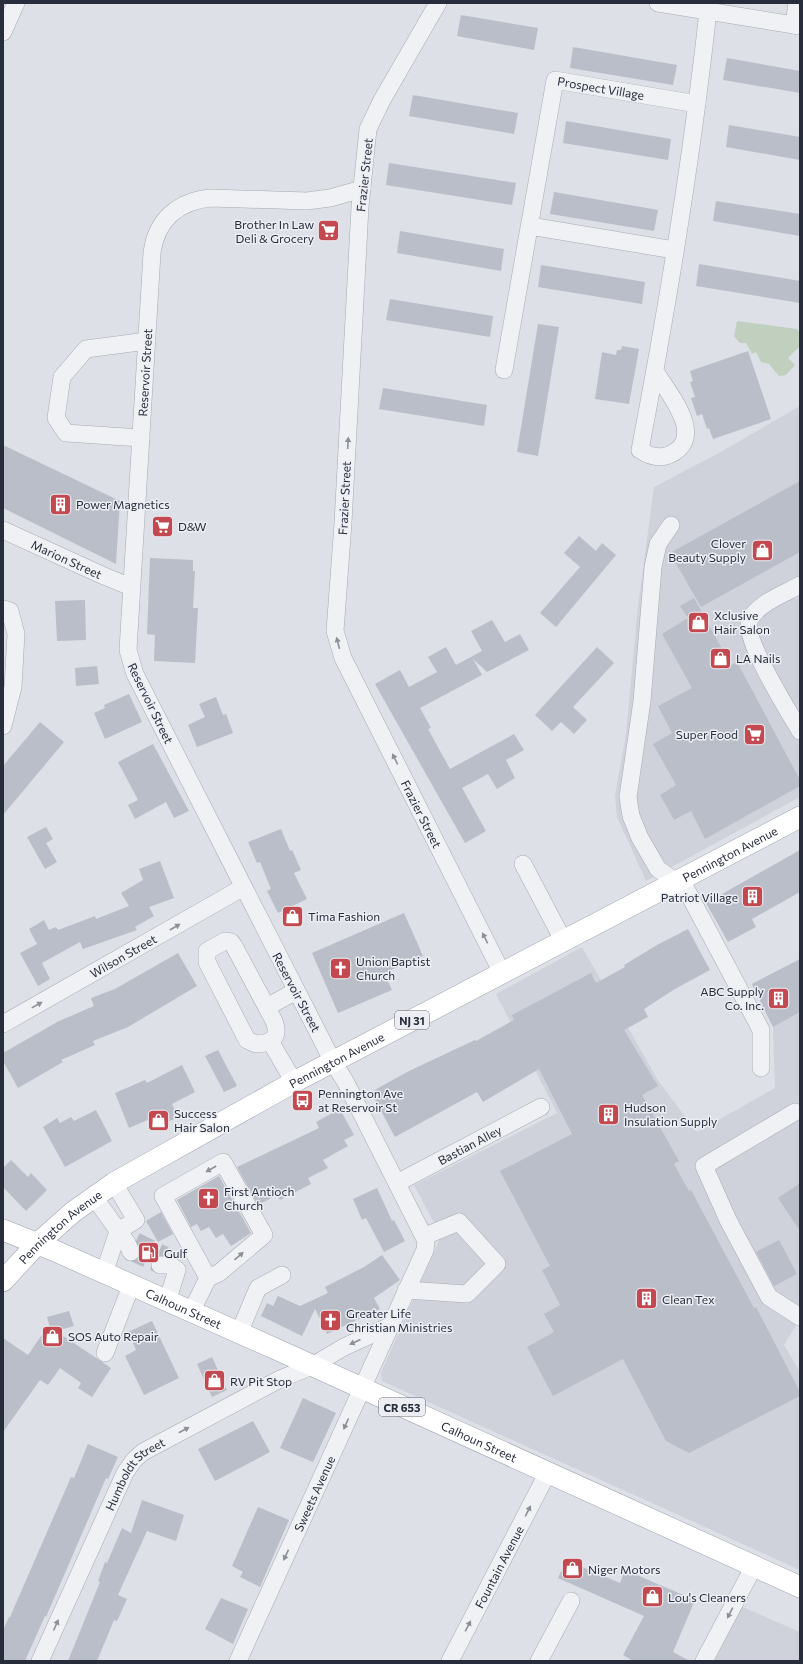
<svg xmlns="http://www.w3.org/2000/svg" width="803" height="1664" viewBox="0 0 803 1664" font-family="Commissioner,sans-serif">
	<rect width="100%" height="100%" fill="#dde0e6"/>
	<!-- built -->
	<path fill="#cfd2da" d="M800,406v391l-154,84 -29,-64 -2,-21 11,-62 12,-128 16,-119 65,-34z
		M582,947l77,135 38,50 78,-44 -2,-61 -21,-43 48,-25v360l-16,26 16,27v198l-418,-189 -1,-8 60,-137 -27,-51 143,-72 -61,-119z
		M738,1605l62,27v29h-91z"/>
	<!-- green -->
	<path fill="#c1cfbe" d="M737,321l60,8 3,4v13l-12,12 7,7 -9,10 -7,1 -10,-12 -8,-2 -5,-10 -4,2 -6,-11h-6l-6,-7z"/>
	<!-- building -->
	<path fill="#babec8" d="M461,15l77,13 -4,22 -77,-14z
		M573,47l104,18 -4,20 -103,-17z
		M727,58l73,13v22l-77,-13z
		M413,95l105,18 -4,21 -105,-18z
		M566,121l105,18 -3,21 -105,-17z
		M729,125l71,12v23l-74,-13z
		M389,163l127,20 -4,22 -126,-20z
		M554,192l104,18 -4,21 -104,-17z
		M716,201l84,13v22l-87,-15z
		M400,231l104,18 -3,22 -104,-18z
		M699,264l101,17v22l-104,-17z
		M541,265l104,17 -3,22 -104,-17z
		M390,299l103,17 -3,21 -104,-17z
		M538,324l21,3 -21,129 -21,-4z
		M622,346l17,3 -10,55 -34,-5 7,-47 14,3 1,-5h4z
		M748,351l23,68 -58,20 -4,-11 -2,1 -5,-15 -5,2 -6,-18 4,-1 -5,-15 3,-1 -3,-10z
		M383,388l104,17 -3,21 -105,-17z
		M3,445l117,56 -4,63 -113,-56z
		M800,481v71l-99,55 -31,-54z
		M579,536l17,15 6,-8 14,12 -60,72 -16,-14 40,-46 -16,-14z
		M150,558l43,2v11h2l-2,37h5l-3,55 -41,-2 1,-26 -8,-1z
		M694,598l37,67 6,-3 63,118v6l-95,53 -14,-28 -17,9 -14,-25 16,-10 -23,-41 19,-11 -14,-27 34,-18 -30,-54 26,-16 -8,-12z
		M85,600l1,40 -29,1 -2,-40z
		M492,620l13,22 15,-8 9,16 -42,22 -14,-13 9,16 -62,33 11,20 -3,1 22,40 64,-35 10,16 -18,10 9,18 -18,11 -9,-15 -26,14 24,43 -21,12 -90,-159 25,-14 9,17 28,-15 -9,-15 18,-10 10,18 26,-14 -11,-20z
		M597,647l17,16 -41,44 14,13 -13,14 -13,-12 -9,9 -17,-16z
		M97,666l2,18 -23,2 -1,-18z
		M129,694l13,28 -37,17 -11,-26 11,-5 -1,-3z
		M216,697l7,18 3,-1 7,19 -36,14 -9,-22 17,-8 -6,-13z
		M40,722l24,20 -61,73v-49z
		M153,744l36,67 -15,7 -8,-16 -31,17 -7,-14 10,-5 -20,-38z
		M46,827l7,12 -7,4 11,19 -12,7 -18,-32z
		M281,829l9,22 2,-1 9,20 -7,3 13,26 -29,14 -11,-22 4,-2 -11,-27 -3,1 -9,-21z
		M800,850v42l-48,27 4,8 -28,15 -22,-39z
		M160,861l14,37 -25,9 5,9 -19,11 2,3 -54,19 -3,-7 -38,21 8,16 -12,7 -18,-33 17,-9 -8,-15 15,-9 5,10 7,-3 2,3 37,-14 1,3 33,-13 -8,-13 22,-13 -4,-11z
		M404,913l19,43 -39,17 8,17 -54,23 -26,-60z
		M688,929l22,41 -35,19 -31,20 4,8 -24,13 34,56 -16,9 37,66 -5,3 15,27 2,-1 63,118 2,-1 44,85v4l-111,57 -23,-12 -43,-82 -70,37 -26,-49 27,-15 -10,-18 16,-9 -18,-35 8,-4 -50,-95 72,-37 -33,-65 -56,33 -6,-10 -82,45 -24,-45 38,-21 66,-31 1,1 38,-21 -2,-5 79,-42 5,10 29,-16 -1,-2 33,-20z
		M178,953l19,33 -69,41 -35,14 2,4 -34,15 2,2 -45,26 -15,-27v-8l56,-32 35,-15 -3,-8 24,-9z
		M800,959v53l-27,15 -21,-43z
		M218,1050l19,36 -13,6 -19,-36z
		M182,1065l13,27 -23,12 6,13 -22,11 -4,-10 -23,10 -14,-35 30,-13 2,3z
		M340,1109l14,26 -10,5 4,6 -25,14 5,8 -20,10 3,6 -31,16 -3,-5 -19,10 -21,-38 82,-39 -3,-6z
		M96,1110l16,31 -47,26 -22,-40 14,-9 3,5 11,-6 3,4z
		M11,1160l17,17 3,-4 16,17 -21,21 -23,-24v-19z
		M219,1176l32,57 -20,13 -8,-12 -7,4 -7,-11 -8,4 -4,-7 -6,3 -14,-27z
		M800,1183v48l-22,-33z
		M377,1188l15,33 2,-1 11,21 -21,11 -18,-34 -4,2 -9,-21z
		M161,1212l12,22 -15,8 -12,-21z
		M779,1240l18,34 -23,12 -18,-34z
		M382,1255l18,25 -26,18 6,11 -53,25 -12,-25 -13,27 -41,-20 6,-13 6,3 5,-10 22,10 28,-13 -3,-6 39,-20z
		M69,1311l5,15 -18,5 55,37 -19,29 -14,-9 3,-5 -21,-15 -12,17 -8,-5 -37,52v-94l25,17 20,-29 2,1 -3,-10z
		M152,1321l27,57 -35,17 -19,-39 11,-6 -8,-18z
		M212,1357l15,33 -15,7 -15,-33z
		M303,1398l33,15 -23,49 -33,-14z
		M253,1421l17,31 -55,29 -17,-32z
		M88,1444l30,13 -10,22 -2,-1 -60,139 -1,-1 -20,45h-22v-31l6,-13h1l61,-140 3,1z
		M142,1500l42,15 -8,26 -29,-10 -29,64 9,4 -10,22 -3,-1 -17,41h-29l32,-79 -2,-1 7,-19 2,1 15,-35 9,5z
		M258,1507l31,13 -29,67 -20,-10 3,-5 -11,-6z
		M566,1560l54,23 5,-13 70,30 -22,52 17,9h-57l-10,-6 21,-39 -86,-38z
		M221,1598l27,11 -15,35 -28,-15z"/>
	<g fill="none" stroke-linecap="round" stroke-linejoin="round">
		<!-- minor-tunnel -->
		<path stroke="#b9bcc4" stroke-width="17" stroke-dasharray="17 8" stroke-linecap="butt" d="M136,1241l29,14
			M131,1252l29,13"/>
		<defs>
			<g id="minor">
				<path id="s1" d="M438,3l-56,97 -14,29 -8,78 -17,316 -8,108 8,27 159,315"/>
				<path d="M658,3l142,23"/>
				<path d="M794,25l3,-22"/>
				<path d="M3,32l13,-29"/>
				<path d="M530,226l144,24"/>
				<path id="s2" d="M504,370l51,-290 142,24"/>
				<path d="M655,371c13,22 53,67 14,84 -10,4 -20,1 -29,-5 28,-146 52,-292 68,-439"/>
				<path d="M141,438l-75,-5 -10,-15 6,-41 24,-28 61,-8"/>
				<path d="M671,525l-13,19 -5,23 -11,134 -14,96 3,19 9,22 18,31 28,20 75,141v38"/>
				<path id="s3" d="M3,530l101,46 27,11"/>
				<path d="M800,585c-16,9 -40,17 -50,34 -9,17 39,93 50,112"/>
				<path d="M3,609l7,2 6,23 -3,53 -10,39"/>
				<path d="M523,864l40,76"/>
				<path d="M225,941l6,1 3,4 40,75c6,16 -1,22 -18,23l-9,-4 -40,-78v-11z"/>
				<path d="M267,1007l29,-16"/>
				<path id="s4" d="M3,1024l239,-136"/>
				<path d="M270,1041l24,41"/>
				<path d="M795,1112l-91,54 24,54 41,77 31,20"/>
				<path id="s5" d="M397,1183l144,-76"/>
				<path d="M94,1197l33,46 4,9"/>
				<path d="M160,1265h10l7,5 -10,32"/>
				<path d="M104,1274l14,-43 18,-11 -22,-37"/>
				<path d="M406,1290l61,4 30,-30 -38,-42 -34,14"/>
				<path d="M191,1312l17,-34 11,-5 45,-38 -41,-73 -60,34 45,82"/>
				<path d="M239,1333l19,-45 24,-13"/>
				<path d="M105,1353l26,-67"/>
				<path id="s6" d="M40,1661l85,-188 9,-13 9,-8 137,-73 32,-13 32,-19 46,-21"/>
				<path id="s7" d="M238,1661l187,-411 1,-9 -81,-160 -12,-19 -198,-388 -7,-24 24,-397c4,-33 26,-52 59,-55l96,3 23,-3 32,-9"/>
				<path id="s8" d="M450,1661l98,-189"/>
				<path d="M539,1661l32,-60"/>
				<path d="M704,1661l50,-95"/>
			</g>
			<g id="major">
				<path id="s9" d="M3,1230l50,20 225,100 522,237"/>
				<path id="s10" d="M3,1281l34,-37 36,-32 41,-29 180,-101 506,-265"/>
			</g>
		</defs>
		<!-- minor casing -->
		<use href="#minor" stroke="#a6aab3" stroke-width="18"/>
		<!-- major casing -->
		<use href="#major" stroke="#9da3b1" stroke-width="22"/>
		<!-- minor -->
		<use href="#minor" stroke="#eff1f4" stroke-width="17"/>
		<!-- major -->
		<use href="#major" stroke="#fff" stroke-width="21"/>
	</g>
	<!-- one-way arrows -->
	<defs><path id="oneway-solid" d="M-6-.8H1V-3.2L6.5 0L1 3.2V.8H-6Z"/></defs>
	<g fill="#8b8f98">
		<use href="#oneway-solid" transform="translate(348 443) rotate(-87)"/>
		<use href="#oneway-solid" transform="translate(338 643) rotate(-104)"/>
		<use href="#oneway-solid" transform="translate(395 759) rotate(-117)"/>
		<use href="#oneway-solid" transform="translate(175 927) rotate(-30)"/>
		<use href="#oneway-solid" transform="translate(485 938) rotate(-116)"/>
		<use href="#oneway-solid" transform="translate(37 1005) rotate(-29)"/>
		<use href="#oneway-solid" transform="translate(211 1169) rotate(150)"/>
		<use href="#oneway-solid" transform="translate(239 1256) rotate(-41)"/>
		<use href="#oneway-solid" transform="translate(355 1342) rotate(155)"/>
		<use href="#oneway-solid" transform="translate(346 1424) rotate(114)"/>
		<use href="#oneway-solid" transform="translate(184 1430) rotate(-28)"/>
		<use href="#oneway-solid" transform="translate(528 1511) rotate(-63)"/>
		<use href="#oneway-solid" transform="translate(286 1555) rotate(115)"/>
		<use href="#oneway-solid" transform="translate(730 1613) rotate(117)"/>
		<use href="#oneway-solid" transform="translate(56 1625) rotate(-66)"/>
		<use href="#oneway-solid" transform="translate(468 1626) rotate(-62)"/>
	</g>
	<!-- icons -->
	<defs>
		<symbol id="supermarket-square" viewBox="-11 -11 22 22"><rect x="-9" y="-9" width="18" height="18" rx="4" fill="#c44850" stroke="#eceef4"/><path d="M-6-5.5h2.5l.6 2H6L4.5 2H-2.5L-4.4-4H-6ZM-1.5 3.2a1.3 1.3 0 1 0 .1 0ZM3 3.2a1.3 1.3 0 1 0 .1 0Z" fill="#fff"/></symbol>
		<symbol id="building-square" viewBox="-11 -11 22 22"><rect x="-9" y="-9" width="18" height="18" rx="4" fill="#c44850" stroke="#eceef4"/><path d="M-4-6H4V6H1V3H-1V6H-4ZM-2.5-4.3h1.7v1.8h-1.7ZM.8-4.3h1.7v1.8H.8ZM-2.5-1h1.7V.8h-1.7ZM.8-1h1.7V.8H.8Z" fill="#fff"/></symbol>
		<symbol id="shop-square" viewBox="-11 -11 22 22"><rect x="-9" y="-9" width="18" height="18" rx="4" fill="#c44850" stroke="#eceef4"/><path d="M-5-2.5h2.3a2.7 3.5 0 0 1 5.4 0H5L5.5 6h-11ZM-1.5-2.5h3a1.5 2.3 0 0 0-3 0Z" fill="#fff"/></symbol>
		<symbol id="church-square" viewBox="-11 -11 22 22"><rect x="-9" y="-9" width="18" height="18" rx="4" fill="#c44850" stroke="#eceef4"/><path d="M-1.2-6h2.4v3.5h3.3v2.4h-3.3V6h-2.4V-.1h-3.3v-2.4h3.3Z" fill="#fff"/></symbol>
		<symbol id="bus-square" viewBox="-11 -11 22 22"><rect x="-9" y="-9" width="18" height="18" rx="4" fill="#c44850" stroke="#eceef4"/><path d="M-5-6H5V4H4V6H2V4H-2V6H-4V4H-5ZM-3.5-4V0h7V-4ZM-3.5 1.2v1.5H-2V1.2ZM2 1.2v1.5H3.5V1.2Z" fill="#fff"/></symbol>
		<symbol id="fuel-square" viewBox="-11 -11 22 22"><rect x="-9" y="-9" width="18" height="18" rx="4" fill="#c44850" stroke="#eceef4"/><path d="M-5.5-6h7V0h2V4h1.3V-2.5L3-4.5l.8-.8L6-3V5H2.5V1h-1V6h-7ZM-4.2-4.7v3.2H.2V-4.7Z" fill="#fff"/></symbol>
	</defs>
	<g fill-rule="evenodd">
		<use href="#supermarket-square" x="316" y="218" width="25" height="25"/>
		<use href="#building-square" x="48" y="492" width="25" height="25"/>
		<use href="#supermarket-square" x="150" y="514" width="25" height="25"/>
		<use href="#shop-square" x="750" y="538" width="25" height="25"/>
		<use href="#shop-square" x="686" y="610" width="25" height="25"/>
		<use href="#shop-square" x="708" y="646" width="25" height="25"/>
		<use href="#supermarket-square" x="742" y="722" width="25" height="25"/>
		<use href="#building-square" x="740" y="884" width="25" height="25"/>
		<use href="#shop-square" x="280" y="904" width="25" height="25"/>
		<use href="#church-square" x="328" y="956" width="25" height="25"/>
		<use href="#building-square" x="766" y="986" width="25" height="25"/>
		<use href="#bus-square" x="290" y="1088" width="25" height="25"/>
		<use href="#building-square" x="596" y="1102" width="25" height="25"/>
		<use href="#shop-square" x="146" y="1108" width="25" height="25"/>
		<use href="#church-square" x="196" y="1186" width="25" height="25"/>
		<use href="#fuel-square" x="136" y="1240" width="25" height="25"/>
		<use href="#building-square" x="634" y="1286" width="25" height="25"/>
		<use href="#church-square" x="318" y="1308" width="25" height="25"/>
		<use href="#shop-square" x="40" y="1324" width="25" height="25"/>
		<use href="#shop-square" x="202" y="1368" width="25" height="25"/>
		<use href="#shop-square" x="560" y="1556" width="25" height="25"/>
		<use href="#shop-square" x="640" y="1584" width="25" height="25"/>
	</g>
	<g text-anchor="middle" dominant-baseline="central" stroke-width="3" stroke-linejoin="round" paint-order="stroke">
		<!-- shield labels -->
		<g fill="#eceef4" stroke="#626772" stroke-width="1">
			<rect x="395" y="1011" width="34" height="18" rx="3"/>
			<rect x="379" y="1398" width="46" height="18" rx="3"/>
		</g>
		<g font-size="11" font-weight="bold" fill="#272d3b">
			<text x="412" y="1020">NJ 31</text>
			<text x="402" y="1407">CR 653</text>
		</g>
		<!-- street labels -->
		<g font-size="12" fill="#272d3b" stroke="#eceef4">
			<text stroke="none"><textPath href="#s2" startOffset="341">Prospect Village</textPath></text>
			<text transform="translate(364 175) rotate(-84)">Frazier Street</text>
			<text stroke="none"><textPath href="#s7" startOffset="1401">Reservoir Street</textPath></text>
			<text transform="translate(344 498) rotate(-87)">Frazier Street</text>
			<text stroke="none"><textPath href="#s3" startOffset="70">Marion Street</textPath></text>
			<text transform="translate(151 703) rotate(64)">Reservoir Street</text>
			<text stroke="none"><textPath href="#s1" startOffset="850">Frazier Street</textPath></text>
			<text stroke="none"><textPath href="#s10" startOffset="847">Pennington Avenue</textPath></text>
			<text stroke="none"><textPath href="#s4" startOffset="138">Wilson Street</textPath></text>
			<text transform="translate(297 992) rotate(62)">Reservoir Street</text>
			<text stroke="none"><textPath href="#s10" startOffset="403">Pennington Avenue</textPath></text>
			<text stroke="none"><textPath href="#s5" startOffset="82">Bastian Alley</textPath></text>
			<text stroke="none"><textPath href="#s10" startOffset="79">Pennington Avenue</textPath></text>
			<text stroke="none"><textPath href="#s9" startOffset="197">Calhoun Street</textPath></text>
			<text stroke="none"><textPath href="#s9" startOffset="521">Calhoun Street</textPath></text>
			<text stroke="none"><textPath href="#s6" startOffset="212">Humboldt Street</textPath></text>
			<text stroke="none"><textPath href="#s7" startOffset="184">Sweets Avenue</textPath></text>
			<text stroke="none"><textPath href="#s8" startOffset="106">Fountain Avenue</textPath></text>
		</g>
		<!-- poi labels -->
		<g font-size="12" fill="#272d3b" stroke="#eceef4" text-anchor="start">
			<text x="314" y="224" text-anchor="end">Brother In Law<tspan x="314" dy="14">Deli &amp; Grocery</tspan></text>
			<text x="76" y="504">Power Magnetics</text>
			<text x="178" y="526">D&amp;W</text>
			<text x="746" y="543" text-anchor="end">Clover<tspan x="746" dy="14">Beauty Supply</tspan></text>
			<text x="714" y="615">Xclusive<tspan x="714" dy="14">Hair Salon</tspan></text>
			<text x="736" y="658">LA Nails</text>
			<text x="738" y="734" text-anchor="end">Super Food</text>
			<text x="738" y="897" text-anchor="end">Patriot Village</text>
			<text x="308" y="916">Tima Fashion</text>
			<text x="356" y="961">Union Baptist<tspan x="356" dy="14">Church</tspan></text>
			<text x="764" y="991" text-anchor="end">ABC Supply<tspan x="764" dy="14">Co. Inc.</tspan></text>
			<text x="318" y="1093">Pennington Ave<tspan x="318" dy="14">at Reservoir St</tspan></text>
			<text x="624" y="1107">Hudson<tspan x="624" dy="14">Insulation Supply</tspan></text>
			<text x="174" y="1113">Success<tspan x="174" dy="14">Hair Salon</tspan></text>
			<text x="224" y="1191">First Antioch<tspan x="224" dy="14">Church</tspan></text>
			<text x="164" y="1253">Gulf</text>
			<text x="662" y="1299">Clean Tex</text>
			<text x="346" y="1313">Greater Life<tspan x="346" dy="14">Christian Ministries</tspan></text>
			<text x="68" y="1336">SOS Auto Repair</text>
			<text x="230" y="1381">RV Pit Stop</text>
			<text x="588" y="1569">Niger Motors</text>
			<text x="668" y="1597">Lou's Cleaners</text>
		</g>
	</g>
	<!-- border -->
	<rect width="803" height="1664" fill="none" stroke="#272d3b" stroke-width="8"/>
</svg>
